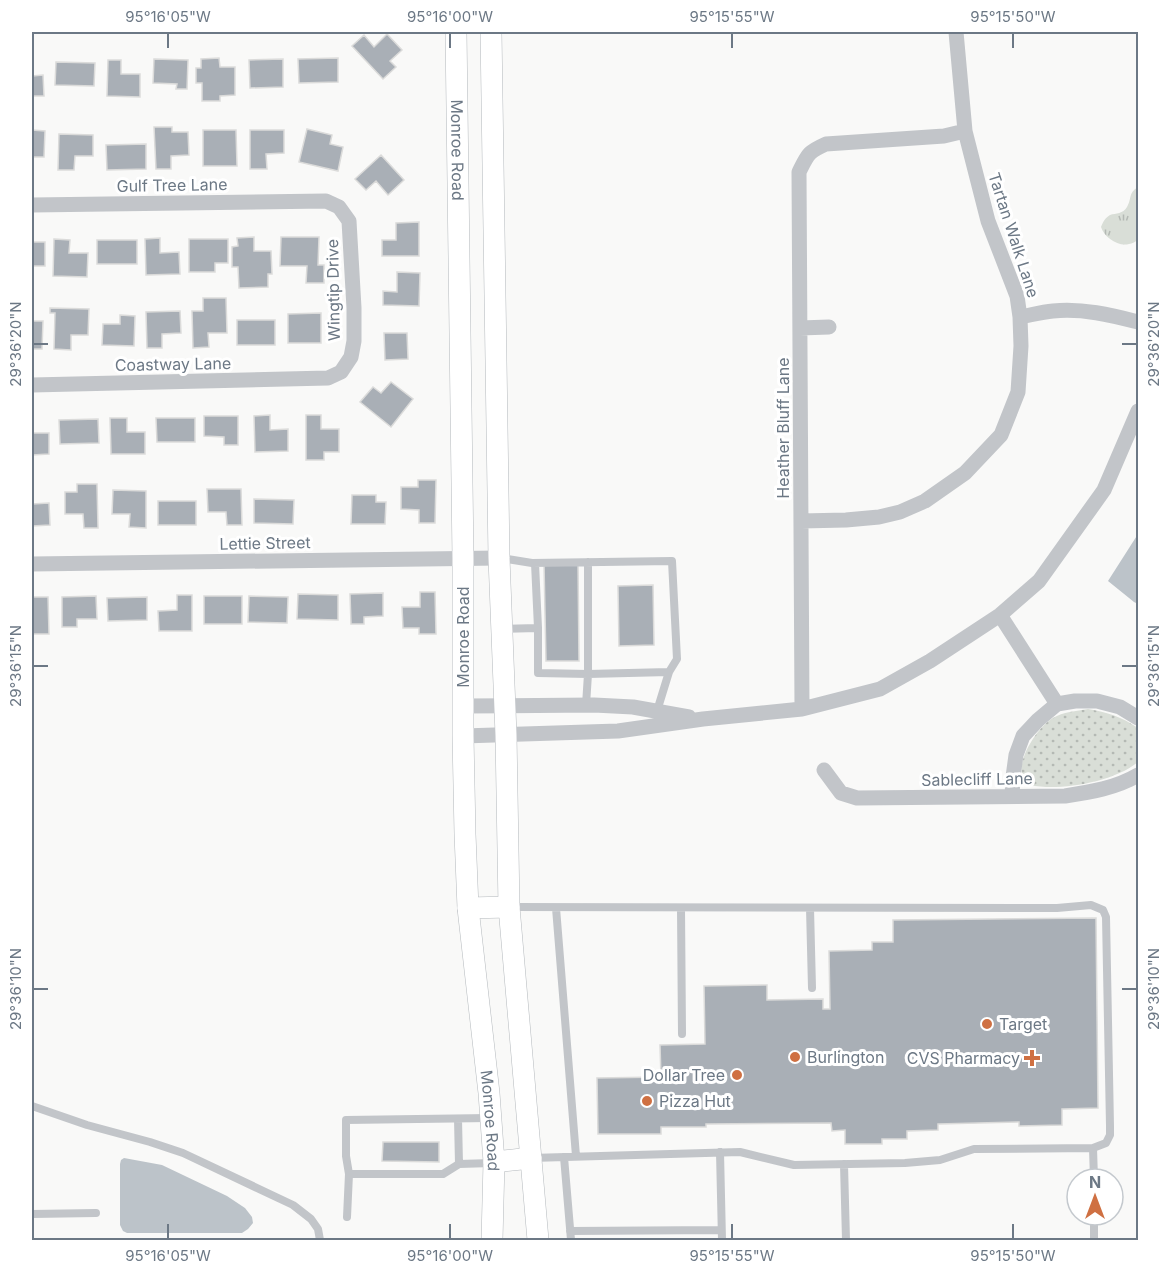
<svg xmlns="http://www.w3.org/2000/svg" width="1170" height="1272" viewBox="0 0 1170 1272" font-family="Inter,sans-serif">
	<defs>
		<pattern id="grass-dots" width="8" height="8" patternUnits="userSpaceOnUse" patternTransform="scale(1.5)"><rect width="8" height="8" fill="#d9ded7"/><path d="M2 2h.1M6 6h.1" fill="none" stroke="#b4b9b4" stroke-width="1.8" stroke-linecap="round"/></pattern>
		<pattern id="park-tufts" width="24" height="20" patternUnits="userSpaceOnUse" patternTransform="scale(1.5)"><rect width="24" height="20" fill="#d9ded7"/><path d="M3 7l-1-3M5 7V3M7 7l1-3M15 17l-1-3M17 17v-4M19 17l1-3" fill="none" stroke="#b4b9b4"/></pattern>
	</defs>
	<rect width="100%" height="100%" fill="#f9f9f8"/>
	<!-- grass -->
	<path fill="url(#grass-dots)" d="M1088,709c19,3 34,8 50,19v34c-22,18 -64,26 -92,25 -7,-1 -16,0 -21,-6 -13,-16 13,-55 28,-63 10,-6 23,-7 35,-9z"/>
	<!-- park -->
	<path fill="url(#park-tufts)" d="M1138,187v53c-2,1 -6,4 -9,4 -11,3 -25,-7 -28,-17 2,-5 4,-9 9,-12 6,-2 13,-1 17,-8 5,-8 1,-14 11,-20z"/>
	<!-- water -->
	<path fill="#bcc3c9" d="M1138,534v70l-4,-2 -26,-21z
		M124,1158l38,7 65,31 18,12 7,9 1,6 -5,6 -6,4h-115l-4,-2 -3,-6v-61l1,-4z"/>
	<!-- building -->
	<path fill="#a9afb6" stroke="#dbdbda" stroke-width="1.5" d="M387,34l15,16 -12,11 6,6 -13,12 -31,-33 12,-11 10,12z
		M219,58l1,9h15v28l-15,1v5h-18v-18h-6v-15h5v-9z
		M338,58v24l-39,1 -1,-24z
		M154,59l34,1 -1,29h-11l1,-5 -24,-1z
		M283,59v28l-33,1 -1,-28z
		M108,60h13v14h19v23l-33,-1z
		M56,62l39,1 -1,23 -39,-1z
		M43,75l1,21h-12v-20z
		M154,127h18v5h16l1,23 -18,1v13h-15z
		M307,129l25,6 -2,9 13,3 -5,24 -39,-9z
		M32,130l13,1 -1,26h-12z
		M203,130h33l1,36h-34z
		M250,130h34v23l-18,1 1,15h-17z
		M59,134l34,1v21h-18l-1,14h-16z
		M146,144v25l-39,1 -1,-25z
		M381,155l23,25 -16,15 -12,-14 -10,9 -11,-11z
		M419,222v34h-37v-16h14v-17z
		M254,237v14h17l1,23h-4v13l-29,1 -1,-21h-6v-20l6,-1 -1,-8z
		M281,237h38l-1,28h6v18h-18l1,-17h-27z
		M160,238v15l19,-1 1,22 -34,1 -1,-36z
		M54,239l16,1 -1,13h19l-1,24 -34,-1z
		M189,239h39v24h-13v9h-26z
		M97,240h40v24h-40z
		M32,242h13v24h-13z
		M397,272l23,1 -1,33 -36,-1v-14l14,1z
		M203,298h23l1,35h-19l1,14 -16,1 -1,-37h11z
		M50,308l39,1 -1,26h-17v15l-17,-1 1,-36h-5z
		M180,311l1,22 -19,1v14h-15l-1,-36z
		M321,313v30h-33v-29z
		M120,315l15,1 -1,30 -32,-1 1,-21h17z
		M237,320h38v25h-38z
		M32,321h11l-1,28h-10z
		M384,333h23l1,26 -23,1z
		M391,382l22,17 -22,28 -31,-25 13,-15 8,6z
		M270,415v15l18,-1v22l-33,1 -1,-36z
		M306,415h15v14h18v23h-15v8h-18z
		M204,416h34v29h-14v-8l-20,-1z
		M110,418h17v14h18v22h-34z
		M156,418h39v24h-38z
		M98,419l1,24 -39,1 -1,-24z
		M32,433h17v21l-17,1z
		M418,480h18l-1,43h-16v-13l-18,-1v-22h17z
		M77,484h20l1,44h-14l-1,-14h-18v-22h12z
		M207,489h34l1,36h-15l-1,-13h-18z
		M113,490l33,1v37l-17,-1 1,-13h-18z
		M352,495h24v7h10l-1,22h-34z
		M254,499l40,1 -1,24 -39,-1z
		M158,501h38v24h-38z
		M49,503l1,22 -18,1v-22z
		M544,564h34l1,97h-33z
		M653,585l1,60 -35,1 -1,-60z
		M420,592h15l1,42h-17v-6h-16l-1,-21h18z
		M383,593v23l-19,1v7h-13l-1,-30z
		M298,594l40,1v25l-41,-1z
		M177,595h15v36h-33l-1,-20 19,-1z
		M96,596l1,23h-20v8h-15v-30z
		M204,596h38v28h-38z
		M249,596l39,1 -1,26 -39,-1z
		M32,597h16l1,37h-17z
		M147,597v23l-39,1 -1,-23z
		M1096,918l2,190 -36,1v16l-43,1v-4l-81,2v6l-31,1v8h-25v5h-37v-14l-13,1 -1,-8 -125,1v3h-45v7h-63l-1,-56 64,-1 -1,-32 45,-1 -1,-58 63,-1v15l56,-1v10h7l-1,-58 43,-1v-8h21v-22z
		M383,1142h56v20l-57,-1z"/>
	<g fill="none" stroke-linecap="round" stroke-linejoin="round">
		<defs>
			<g id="secondary">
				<path id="s1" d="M456,32l7,526v178l2,98 3,74 21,185 5,69 -2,78"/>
				<path d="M491,32l8,526 7,177 3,172 29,333"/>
				<path d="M468,908l41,-1"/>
				<path d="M494,1162l37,-4"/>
			</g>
		</defs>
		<!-- secondary casing -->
		<use href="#secondary" stroke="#b4b9bd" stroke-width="22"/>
		<!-- lane -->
		<path stroke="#c2c5c9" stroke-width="8" d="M501,558l31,5 140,-2 5,98 -8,13 -12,39
			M538,628v45l50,1v-112
			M503,629l35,-1 -3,-65
			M586,705l2,-31 81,-2
			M510,907l547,1 34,-3 12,5 3,7 4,209v9l-4,8 -13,5 -119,1 -34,11 -35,3 -111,2 -54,-13 -209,6
			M556,908l20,248
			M681,908l1,126
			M810,908l2,80
			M32,1106l55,19 63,17 33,11 110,52 18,14 7,10 2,11
			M458,1119l1,45
			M1093,1148l1,31
			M720,1152l2,88
			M564,1157l7,83
			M844,1164l2,76
			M349,1174h94l16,-10 33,-1
			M32,1214l64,-1
			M1094,1215v25
			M347,1217l2,-43 -3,-18v-36l143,-2
			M570,1231l151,-1"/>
		<!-- street -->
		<path stroke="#c2c5c9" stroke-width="15" d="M32,205l294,-4 13,6 10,14 5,87v33l-3,16 -10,15 -13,6 -296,7
			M1020,317c11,-2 22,-5 33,-6 29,-3 58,4 85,11
			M800,328l29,-1
			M801,521l45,-1 33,-3 21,-5 25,-11 40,-28 36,-38 17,-43 3,-46 -1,-29 -3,-21 -29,-75 -23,-90 -9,-99
			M32,564l467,-6
			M1000,615l57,89
			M463,706l131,-1 39,2 56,10
			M802,709l-3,-537c9,-18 9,-20 27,-28l118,-8 21,-5
			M463,736l155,-5 85,-12 99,-10 78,-20 50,-28 70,-46 39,-34 65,-91 34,-79
			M824,770l17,23 16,5 208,-2c26,-4 51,-8 73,-21
			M1012,796l1,-19 3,-22 7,-19 15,-16 19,-16 18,-3h22l23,6 18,11"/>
		<!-- secondary -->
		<use href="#secondary" stroke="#fff" stroke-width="21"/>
	</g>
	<!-- ticks -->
	<path fill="none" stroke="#6c7885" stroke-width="2" d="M168,33v15M450,33v15M732,33v15M1013,33v15M33,344h15M1122,344h15M33,666h15M1122,666h15M33,989h15M1122,989h15M168,1224v15M450,1224v15M732,1224v15M1013,1224v15"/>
	<!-- markers -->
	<g fill="#cf7042" stroke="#fff" stroke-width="2">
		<circle cx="987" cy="1024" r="6"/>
		<circle cx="795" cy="1057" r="6"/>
		<path d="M1029 1049h6v6h6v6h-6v6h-6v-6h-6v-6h6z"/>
		<circle cx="737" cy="1075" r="6"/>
		<circle cx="647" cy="1101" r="6"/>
	</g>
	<g text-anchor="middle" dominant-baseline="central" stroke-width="6" stroke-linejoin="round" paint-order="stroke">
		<!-- street labels -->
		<g font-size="16" fill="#6c7885" stroke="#fff">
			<text stroke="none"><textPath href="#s1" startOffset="118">Monroe Road</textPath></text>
			<text transform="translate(172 185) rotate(-1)">Gulf Tree Lane</text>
			<text transform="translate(1014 235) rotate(72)">Tartan Walk Lane</text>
			<text transform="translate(333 290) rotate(-91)">Wingtip Drive</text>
			<text transform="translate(173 364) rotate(-1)">Coastway Lane</text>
			<text transform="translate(783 428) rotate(-90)">Heather Bluff Lane</text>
			<text transform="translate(265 543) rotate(-1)">Lettie Street</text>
			<text transform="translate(463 637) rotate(-90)">Monroe Road</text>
			<text transform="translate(977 779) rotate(-1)">Sablecliff Lane</text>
			<text stroke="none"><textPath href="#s1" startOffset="1090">Monroe Road</textPath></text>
		</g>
		<!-- poi labels -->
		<g font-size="16" fill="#6c7885" stroke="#fff" text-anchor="start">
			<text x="999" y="1024">Target</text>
			<text x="807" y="1057">Burlington</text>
			<text x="1020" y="1058" text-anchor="end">CVS Pharmacy</text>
			<text x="725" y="1075" text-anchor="end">Dollar Tree</text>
			<text x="659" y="1101">Pizza Hut</text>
		</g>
	</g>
	<!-- border -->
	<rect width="1170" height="1272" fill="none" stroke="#ffffff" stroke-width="66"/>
	<!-- north arrow -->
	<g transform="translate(1095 1197)"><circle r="28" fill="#ffffff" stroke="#c4c9ce" stroke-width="1.5"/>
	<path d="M0-4.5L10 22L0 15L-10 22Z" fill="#cf7042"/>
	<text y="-9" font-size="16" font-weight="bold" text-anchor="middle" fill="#6c7885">N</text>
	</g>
	<rect x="33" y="33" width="1104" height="1206" fill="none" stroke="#6c7885" stroke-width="2"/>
	<g font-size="15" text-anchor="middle" fill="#6c7885">
		<text x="168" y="22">95°16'05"W</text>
		<text x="450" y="22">95°16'00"W</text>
		<text x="732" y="22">95°15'55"W</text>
		<text x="1013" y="22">95°15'50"W</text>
		<text transform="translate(16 344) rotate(-90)" y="5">29°36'20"N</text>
		<text transform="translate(1154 344) rotate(-90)" y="5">29°36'20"N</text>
		<text transform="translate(16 666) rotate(-90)" y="5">29°36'15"N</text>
		<text transform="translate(1154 666) rotate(-90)" y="5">29°36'15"N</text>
		<text transform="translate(16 989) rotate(-90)" y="5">29°36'10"N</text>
		<text transform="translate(1154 989) rotate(-90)" y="5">29°36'10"N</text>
		<text x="168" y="1261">95°16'05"W</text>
		<text x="450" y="1261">95°16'00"W</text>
		<text x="732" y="1261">95°15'55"W</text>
		<text x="1013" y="1261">95°15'50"W</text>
	</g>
</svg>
